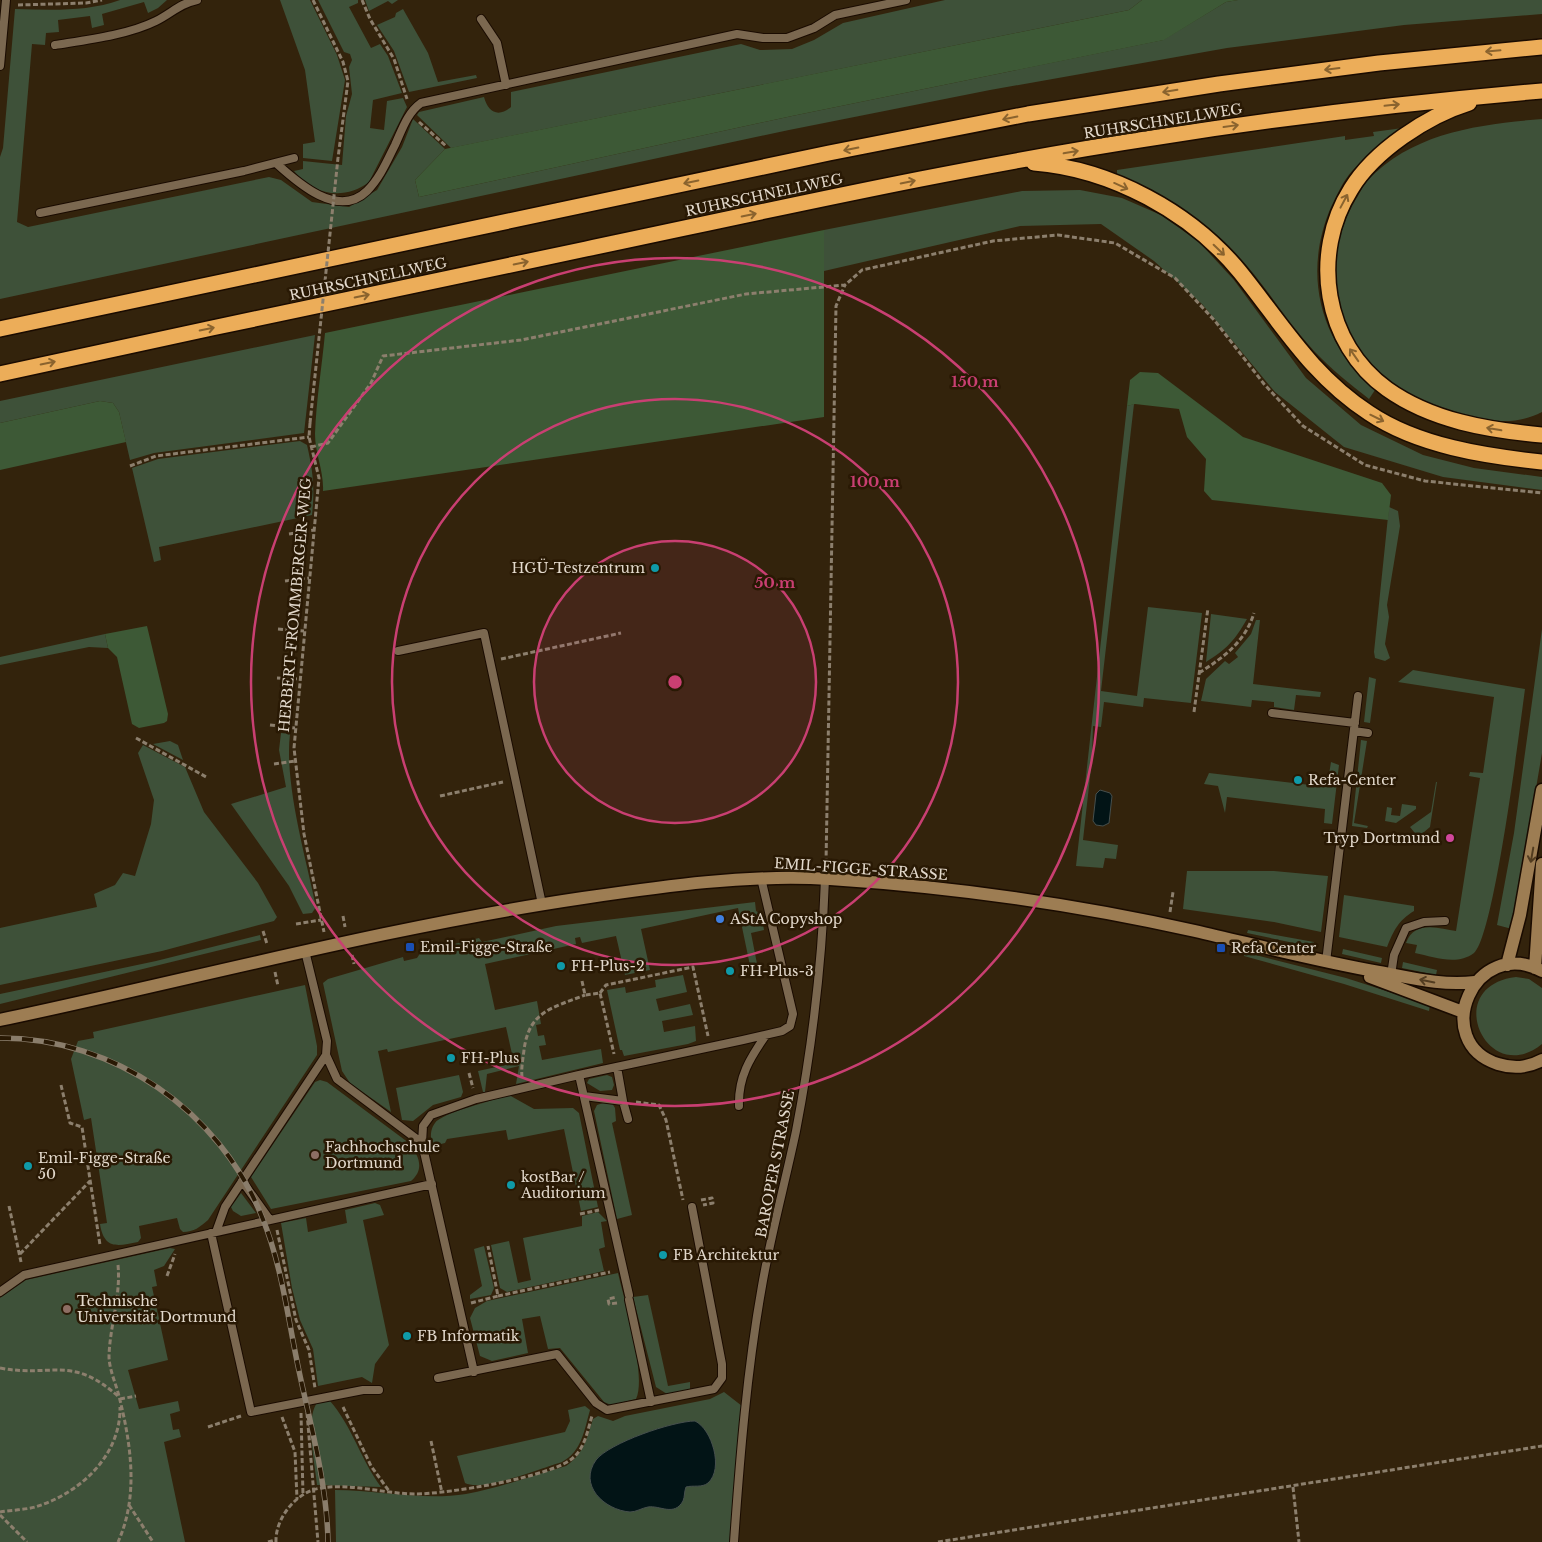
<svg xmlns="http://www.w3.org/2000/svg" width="1542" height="1542" viewBox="0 0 1542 1542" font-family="'Libre Baskerville',serif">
	<rect width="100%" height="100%" fill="#33230c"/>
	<!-- green -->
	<path fill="#3e5139" d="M120,0h47l-9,8 -10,5 -4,-11 -42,12 2,11 -12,3 -2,-12 -32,4 1,12 -13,1 -1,12 -13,-1 -15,178 11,5 241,-50 12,3 31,22 37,5 28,-17 25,-43 11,-28 32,30 -30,31 4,17 373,-81 371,-76 63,-38 12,-2h304v14l-138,11 -177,23 -237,42 -201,40 -789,169v-142l3,-9 12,-139c35,1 72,3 105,-9z
		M280,0h30l27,55 8,25 -13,81 -29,-3v-14l12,-2 -10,-72z
		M318,0h40v3l-9,4 22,41 9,-4 8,12 14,37 -29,7 -3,28 14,2 3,-29 16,-3 4,9 -38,75c-25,19 -56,13 -75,-11l9,-2v-8l39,4 4,-49 6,-22 -3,-27 3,-7 -2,-6 -6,-2z
		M365,0h33l-6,4 -4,-3 -19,10z
		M945,0h197l-13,10 -678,138 -34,-33 2,-3 65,-15c4,15 14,21 27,10v-15l230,-48 19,6 32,-1 22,-9 29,-17z
		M403,9l25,44 10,29 38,-7 1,3 -68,14 -15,-41 -17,-26 18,-8 1,-4z
		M1542,119v293c-26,13 -49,10 -77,3 -32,-7 -69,-23 -92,-48 -43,-46 -49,-115 -17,-168 4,-6 7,-14 12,-19 45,-48 113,-56 174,-61z
		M1410,127c-21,13 -41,26 -58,44 -9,10 -15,24 -21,36 -29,68 -11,135 44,183l-6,9c-19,-15 -38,-30 -55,-48 -33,-36 -58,-82 -95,-114 -31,-27 -64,-45 -102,-58v-9l228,-34v4l29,-4 -1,-4z
		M1080,190l42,8 39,17 38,27 35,38 72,98 55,47 62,30 51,13 68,9v13l-99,-13 -99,-30 -69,-55 -73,-88 -48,-43 -53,-37 -81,2 -196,45v-41l198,-39z
		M315,335l-11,98 -150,20 -24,7 -11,-48 -6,-9 -13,-2 -100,22v-22z
		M1134,404l-33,287 36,5 11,-89 54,6 -11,90 -47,-5 -1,9 -39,-5 -3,25 -8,-1 -1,33 -9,81 35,5 -2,14 -11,-1 -2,10 -27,-2 51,-460z
		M300,441l7,4c6,26 8,43 5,70l-153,32 2,13 -7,2 -22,-94 26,-9z
		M1389,507l9,4 2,15 -13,79 2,12 -4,27 5,14 -5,3 -10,-3 -1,-6z
		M1211,614l36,5c-12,21 -20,30 -41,43z
		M1256,620h4l-7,64 68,8 -1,5 -24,-2 -2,15 -20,-3v-5l-22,-2 -1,7 -50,-6 5,-22 19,-18 4,3 9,-7 -3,-4 16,-19z
		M1542,629v124l-30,176 -15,-4 17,-92z
		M105,634l3,14 -19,-1 -89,18v-8z
		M1413,670l112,19c-5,38 -31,248 -51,264 -17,13 -40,4 -59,0l2,-8 -11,-2c8,-23 33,-15 50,-12l24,-153 -11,-2 1,-4 13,1 11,-76 -96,-15z
		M1369,677l7,2 -6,44 -6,-1z
		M281,733l9,1c-6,49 16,124 26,173l-4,6 -9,1 -14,-28 -58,-82 55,-17 -7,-37z
		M1361,740l6,1 -13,82 14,3 -1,2 -15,-2z
		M170,741l8,4 5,15 -30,-16z
		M143,745l42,22 19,45 54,71 19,34 -3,4 -112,30 -162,34v-57l97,-21 -3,-13 21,-9 8,-12 12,3 16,-52 3,-24 -16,-47z
		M1331,762l8,3 -7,59 -8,-1 1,-14 -98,-12 -2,16 -7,-27 -14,-2 5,-11 118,14z
		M1436,782h1l-7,45 -12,10 -8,-10 21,-15z
		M1402,804l14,2v3l-20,14 -11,-2 2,-14 5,1 -1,7 9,1z
		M1187,871h87l54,5 -7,56 -47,-10 -91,-13z
		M1344,895l70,11v5c-16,10 -20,19 -27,36l-48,-10z
		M755,902l1,9 5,3 3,16 -13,3 8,41 -7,1 -14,-67 -97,21 9,41 -25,5 -9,-39 -34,7 -2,-6 -5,1 1,6 -91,20 10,46 42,-9 4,23 -5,1 2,11 6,-1 2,10 -7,1 3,14 59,-11 2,14 -87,21 3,-18 -32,8 -2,18h-2l-5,-21 36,-8 -8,-36 -118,25 -1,-3 -9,2 13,61 -41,-29 -8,-12 -19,-88 5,-4 75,-22 1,4 13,-3 4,-6 58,-14 3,4 74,-16z
		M1248,930l66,12 -1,5 -66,-14z
		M260,935l1,5 -261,64v-10l156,-33z
		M1343,949l39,9 -1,5 -39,-9z
		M1244,952l102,26 84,27 -1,6 -85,-27 -100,-28z
		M1403,962l34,8 -1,5 -34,-7z
		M683,975l4,17 -31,7 3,12 31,-7 3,11 -31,6 2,11 31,-6 1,15 -8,3 -64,12 -2,-6h-2l-13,-60 18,-3 1,6 30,-6 -1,-7z
		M1516,977l13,2 13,9v56c-55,45 -102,-58 -26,-67z
		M305,985l12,61v9l-109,165c-8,7 -14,12 -25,12l-3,-3 -3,-11 -38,8 2,12 -3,4c-20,4 -34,8 -38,-18l7,-1 -16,-105 -7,2 -13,-61 7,-18 16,-3 -1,-6z
		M459,1075l4,17 -2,5 -28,8 -20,16 -11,-1 -6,-32z
		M607,1075l5,2 2,8 -2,5 -12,1 -13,-8 2,-4z
		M320,1080l7,2 82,61c10,13 16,26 2,38l-140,28 -20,-32 64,-95z
		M509,1095l25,14 39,-1 6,5 19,94 -17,4 -17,-82 -56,11 -2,-10 -59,9 -2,4 -8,2 -6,-3c0,-7 -1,-12 4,-19 6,-10 60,-23 74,-28z
		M603,1103h9l3,5 1,13 -4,2 20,92 -15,4 -23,-108 3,-6z
		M241,1193l15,20 -15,3 -8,-5 -2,-4z
		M375,1203l5,2 4,10 -21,5 26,125 -14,19 -3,19 -10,-6 -44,9 -5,-37 -13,-29 -8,-32 -11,-65 25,-5 2,14 39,-9 -2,-13z
		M598,1212l9,9 -6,1 4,25 -6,2 5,22 -97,21 -7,-4 -9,-43 18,-4 9,42 13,-3 -8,-42 59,-12v-10z
		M484,1246l10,42 -3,7 -21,4v-4l12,-9 -8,-37z
		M170,1248l5,1 -11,17 -10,4 3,16 -5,1 16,73 -40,10 11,39 39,-8 2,10 -10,3 3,16 6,-1 2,8 -17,5 21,100h-185v-244l26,-18z
		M618,1273c6,26 29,103 18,126l-25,6 -7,-3 -44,-54 -12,1 -8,-33 -18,3 6,34 -36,8 -12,-5 -10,-38 5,-10 12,-7z
		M648,1295l20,91 22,-4v8l-23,4 -11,-7 -23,-90z
		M724,1392l18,14 -12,136h-394l-1,-52c43,0 88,11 131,4 34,-6 67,-19 100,-28 18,-12 21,-28 27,-47l5,-3 15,5 12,-5 85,-17z
		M330,1401c22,25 31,59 51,86l-64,-2c-2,-21 -12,-66 0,-82z
		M585,1406l5,4c-6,21 -8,41 -28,52 -20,6 -79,30 -97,21l-8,-27 108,-24 5,-11 -2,-11z"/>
	<!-- forest -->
	<path fill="#3d5936" d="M1142,0h96l-12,2 -62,38 -372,76 -373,81 -4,-17 30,-31 684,-139z
		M824,230v187l-501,74c1,-20 -8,-37 -8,-57 1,-33 7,-68 10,-101z
		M1140,372l18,1 85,64 139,46 9,12 -3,25 -176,-20 -8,-9 2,-32 -19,-22 -8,-28 -44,-5 -8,2 3,-26z
		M100,401l13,2 6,9 7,30 -126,28v-47z
		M147,626l21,88 -1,7 -3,2 -25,5 -7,-4 -15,-67 -9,-9 -3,-14z"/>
	<!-- water -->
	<path fill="#021416" stroke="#464f4d" d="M1100,790l10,3 2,3 -3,27 -6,3 -7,-1 -3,-4 3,-27z
		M695,1421c17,8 29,48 13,62 -6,5 -15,2 -22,4 -2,5 -1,9 -3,14 -9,16 -23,4 -35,6 -6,1 -12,5 -18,5 -26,-2 -52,-27 -34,-52 13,-17 77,-39 99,-39z"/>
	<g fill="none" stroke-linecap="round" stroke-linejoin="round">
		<defs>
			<path id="lane" d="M481,19l16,24 9,42
				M55,45c31,-5 73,-10 101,-24 16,-8 23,-17 41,-21
				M0,66l6,-66
				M277,164c21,19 61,55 90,27 13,-13 20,-30 28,-46 7,-15 12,-32 26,-42l316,-69 26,4h24l27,-10 21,-13 71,-15
				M40,213l204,-42 50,-13
				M398,651l86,-18 58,271
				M1272,713l83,10
				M1354,731l14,2
				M305,951l22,90 -1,14 11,24 85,64
				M1326,962l32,-266
				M1391,975l3,-20 12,-27 18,-6 21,-1
				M617,1067l6,34
				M579,1075l164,-35 39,-9 8,-5 3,-12 -32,-136
				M584,1096l39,5 5,18
				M739,1106c-1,-29 11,-48 27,-71
				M242,1181l28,39
				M216,1232l9,-25 101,-152
				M211,1233l40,179 112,-22h16
				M0,1292l24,-17 408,-91
				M629,1300l22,102
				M474,1372l-52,-229 1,-17 8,-11 45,-16 103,-24 50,220
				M438,1378l119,-24 39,49 11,7 107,-21 8,-11v-14l-30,-157
				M734,1542c6,-85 13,-172 28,-256 9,-52 23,-103 34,-155 16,-83 26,-168 29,-252"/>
			<path id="secondary" d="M1507,965l13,-50 22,-125
				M1535,968l7,-104
				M1542,971c-68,-36 -113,71 -44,93 16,5 29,4 44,-4
				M1370,977l93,35
				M0,1020c194,-41 386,-93 583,-122 82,-12 164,-24 247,-19 123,8 245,25 365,52 61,14 122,30 184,41 33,6 63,14 96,10"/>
			<path id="highway" d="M1469,103c-42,13 -95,48 -118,86 -41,65 -27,155 36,200 45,32 101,41 155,46
				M1034,163c77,6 157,49 206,109 42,52 71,103 129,141 49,33 116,43 173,49
				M0,329l829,-176 199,-39 191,-30 160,-21 163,-16
				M0,374c195,-43 391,-84 586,-125 190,-40 380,-83 573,-112 127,-20 255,-35 383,-46"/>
		</defs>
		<!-- lane casing -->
		<use href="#lane" stroke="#1a0b00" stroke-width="10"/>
		<!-- secondary casing -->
		<use href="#secondary" stroke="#1a0b00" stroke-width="15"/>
		<!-- highway casing -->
		<use href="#highway" stroke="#1a0b00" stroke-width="18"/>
		<!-- path -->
		<path stroke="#8c7f6d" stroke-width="3" stroke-dasharray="5 2.5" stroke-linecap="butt" d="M313,0l30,62 5,19 -10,77
			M362,0l8,19 24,40 13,40
			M18,5l68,-2 16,-3
			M419,122l27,24
			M310,423l-1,14 10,41 -25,270 10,86 20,98
			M311,447l17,-4 43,-60 12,-27 138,-16 225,-46 99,-9 17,-15 131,-29 65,-6 57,8 60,35 40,43 49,63 39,42 62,39 60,16 117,12
			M130,466l26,-10 153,-19
			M289,534l25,-4
			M285,581l24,-3
			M278,629l26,2
			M501,659l120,-26
			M1199,673c25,-16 46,-31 55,-60
			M277,678l23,1
			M1194,712l14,-104
			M270,725l25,3
			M136,738l72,40
			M274,764l21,-3
			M440,796l63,-14
			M826,863l10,-557 9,-21
			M1170,912l3,-20
			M343,916l2,11
			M296,924l25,-4
			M263,931l4,13
			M352,955l2,9
			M275,972l3,14
			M582,981l3,14 15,-2 14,61
			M600,993l6,-8 87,-18 15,69
			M469,1073l4,15
			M522,1077c-1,-9 1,-18 2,-27 5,-39 28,-42 61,-55
			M61,1085l9,38 12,4 18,118
			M636,1102l23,3 7,15 17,80
			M701,1200l11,-2 1,5 -10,2
			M9,1206l12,56
			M580,1214l19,-4
			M277,1230l19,90 13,30 6,38
			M20,1254l70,-73
			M118,1265c3,31 -8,60 -9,91 0,13 7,28 10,40 12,48 20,100 -1,146
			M167,1276l8,-22
			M498,1296l112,-24
			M471,1303l27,-7 -10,-50
			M617,1303l-8,1 -1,-5 9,-2
			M0,1368c52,10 71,-14 119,29
			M120,1399l16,-3
			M343,1407l28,59 18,25
			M301,1413l2,82
			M307,1413l11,129
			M282,1417l13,35 2,47
			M208,1427l33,-11
			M431,1441l11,52
			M1293,1487l6,55
			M129,1505l24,37
			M0,1512c11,-2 24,-2 35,-5 44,-13 86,-51 85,-100
			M0,1515l27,27
			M268,1542l7,-2
			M276,1542c-1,-24 21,-51 45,-54 31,-5 64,6 95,6 30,0 138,-17 158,-37 11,-10 14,-28 18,-41
			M938,1542l604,-96"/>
		<!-- lane -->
		<use href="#lane" stroke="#7b6850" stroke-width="8"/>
		<!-- secondary -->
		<use href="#secondary" stroke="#9d7d53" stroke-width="12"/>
		<!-- highway -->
		<use href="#highway" stroke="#ecad59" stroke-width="15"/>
		<defs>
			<path id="rail" d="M0,1038c114,0 220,73 262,179 20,48 26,103 37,154 12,56 28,113 29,171"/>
		</defs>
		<!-- rail casing -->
		<use href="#rail" stroke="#8a7d6b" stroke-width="5.5"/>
		<!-- rail -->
		<use href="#rail" stroke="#291904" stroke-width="4" stroke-dasharray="11" stroke-linecap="butt"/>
		<!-- path-bridge -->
		<path stroke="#8c7f6d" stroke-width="3" stroke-dasharray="5 2.5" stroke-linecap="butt" d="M310,423l28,-265"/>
	</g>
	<!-- one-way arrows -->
	<defs><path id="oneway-shaft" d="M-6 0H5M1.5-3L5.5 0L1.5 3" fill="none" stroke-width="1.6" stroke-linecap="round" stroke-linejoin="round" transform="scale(1.25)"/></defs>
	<g stroke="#8a632e">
		<use href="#oneway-shaft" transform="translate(1493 51) rotate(175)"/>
		<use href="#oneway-shaft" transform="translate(1332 69) rotate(173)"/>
		<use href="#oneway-shaft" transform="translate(1170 91) rotate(171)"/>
		<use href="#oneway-shaft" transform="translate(1392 105) rotate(-6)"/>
		<use href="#oneway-shaft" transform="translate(1010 118) rotate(169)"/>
		<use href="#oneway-shaft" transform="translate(1231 126) rotate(-8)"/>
		<use href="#oneway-shaft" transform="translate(851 149) rotate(169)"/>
		<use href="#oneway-shaft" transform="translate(1071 152) rotate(-10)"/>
		<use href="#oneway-shaft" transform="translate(691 182) rotate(168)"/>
		<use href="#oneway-shaft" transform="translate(908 182) rotate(-11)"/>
		<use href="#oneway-shaft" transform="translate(1121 186) rotate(24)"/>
		<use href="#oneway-shaft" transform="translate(1344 201) rotate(-62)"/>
		<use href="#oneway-shaft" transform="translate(749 215) rotate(-12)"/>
		<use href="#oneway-shaft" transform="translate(1219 250) rotate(44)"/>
		<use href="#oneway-shaft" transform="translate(521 263) rotate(-12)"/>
		<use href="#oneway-shaft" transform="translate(362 296) rotate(-12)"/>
		<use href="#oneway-shaft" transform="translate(207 329) rotate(-12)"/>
		<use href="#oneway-shaft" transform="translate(1354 355) rotate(-125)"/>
		<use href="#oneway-shaft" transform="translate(48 363) rotate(-12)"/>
		<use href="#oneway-shaft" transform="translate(1377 418) rotate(26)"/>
		<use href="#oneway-shaft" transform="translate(1494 429) rotate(-170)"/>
	</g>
	<g stroke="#523c20">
		<use href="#oneway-shaft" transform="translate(1532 855) rotate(100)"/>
		<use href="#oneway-shaft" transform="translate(1427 981) rotate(-169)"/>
	</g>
	<!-- distance rings -->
	<circle cx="675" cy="682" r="141" fill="#c93f72" fill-opacity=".12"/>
	<g fill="none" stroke="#c93f72" stroke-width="2.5">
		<circle cx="675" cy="682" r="141"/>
		<circle cx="675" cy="682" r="283"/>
		<circle cx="675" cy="682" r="424"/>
	</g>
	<!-- markers -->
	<g fill="#0f9aa8" stroke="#291904" stroke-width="2">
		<circle cx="655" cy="568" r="5"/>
		<circle cx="1298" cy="780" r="5"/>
		<circle cx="561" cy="966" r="5"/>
		<circle cx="730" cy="971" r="5"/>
		<circle cx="451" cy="1058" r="5"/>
		<circle cx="28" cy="1166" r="5"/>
		<circle cx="511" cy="1185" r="5"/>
		<circle cx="663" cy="1255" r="5"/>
		<circle cx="407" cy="1336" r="5"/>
	</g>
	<circle fill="#d1479c" stroke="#291904" stroke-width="2" cx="1450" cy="838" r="5"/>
	<circle fill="#3f7fe0" stroke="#291904" stroke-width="2" cx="720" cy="919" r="5"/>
	<g fill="#1a4fb4" stroke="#291904" stroke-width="2">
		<rect x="405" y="942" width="10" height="10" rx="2.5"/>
		<rect x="1216" y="943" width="10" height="10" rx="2.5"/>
	</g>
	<g fill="#8d6e63" stroke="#291904" stroke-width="2">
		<circle cx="315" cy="1155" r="5"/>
		<circle cx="67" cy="1309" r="5"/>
	</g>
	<g text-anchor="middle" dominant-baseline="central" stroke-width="5" stroke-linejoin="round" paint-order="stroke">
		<!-- street labels -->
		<g font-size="14" fill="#e3d9cc" stroke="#291904">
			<text transform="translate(1163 121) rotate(-9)">RUHRSCHNELLWEG</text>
			<text transform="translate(764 195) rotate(-12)">RUHRSCHNELLWEG</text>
			<text transform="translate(368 279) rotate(-12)">RUHRSCHNELLWEG</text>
			<text transform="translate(295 605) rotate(-85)">HERBERT-FROMMBERGER-WEG</text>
			<text transform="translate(861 869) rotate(4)">EMIL-FIGGE-STRASSE</text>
			<text transform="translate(775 1164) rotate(-79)">BAROPER STRASSE</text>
		</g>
		<!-- poi labels -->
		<g font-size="14" fill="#e3d9cc" stroke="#291904" text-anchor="start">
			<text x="645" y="568" text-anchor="end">HGÜ-Testzentrum</text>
			<text x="1308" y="780">Refa-Center</text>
			<text x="1440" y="838" text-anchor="end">Tryp Dortmund</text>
			<text x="730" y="919">AStA Copyshop</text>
			<text x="420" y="947">Emil-Figge-Straße</text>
			<text x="1231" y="948">Refa Center</text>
			<text x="571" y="966">FH-Plus-2</text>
			<text x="740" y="971">FH-Plus-3</text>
			<text x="461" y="1058">FH-Plus</text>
			<text x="325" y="1147">Fachhochschule<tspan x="325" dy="16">Dortmund</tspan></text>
			<text x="38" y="1158">Emil-Figge-Straße<tspan x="38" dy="16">50</tspan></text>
			<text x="521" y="1177">kostBar /<tspan x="521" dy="16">Auditorium</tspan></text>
			<text x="673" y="1255">FB Architektur</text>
			<text x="77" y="1301">Technische<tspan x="77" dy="16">Universität Dortmund</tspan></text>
			<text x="417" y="1336">FB Informatik</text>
		</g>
	</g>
	<circle cx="675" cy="682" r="8" fill="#c93f72" stroke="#291904" stroke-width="2.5"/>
	<g font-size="15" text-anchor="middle" font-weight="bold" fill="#c93f72" stroke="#291904" stroke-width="5" stroke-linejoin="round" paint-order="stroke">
		<text x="975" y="387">150 m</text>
		<text x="875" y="487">100 m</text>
		<text x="775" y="588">50 m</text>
	</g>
</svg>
